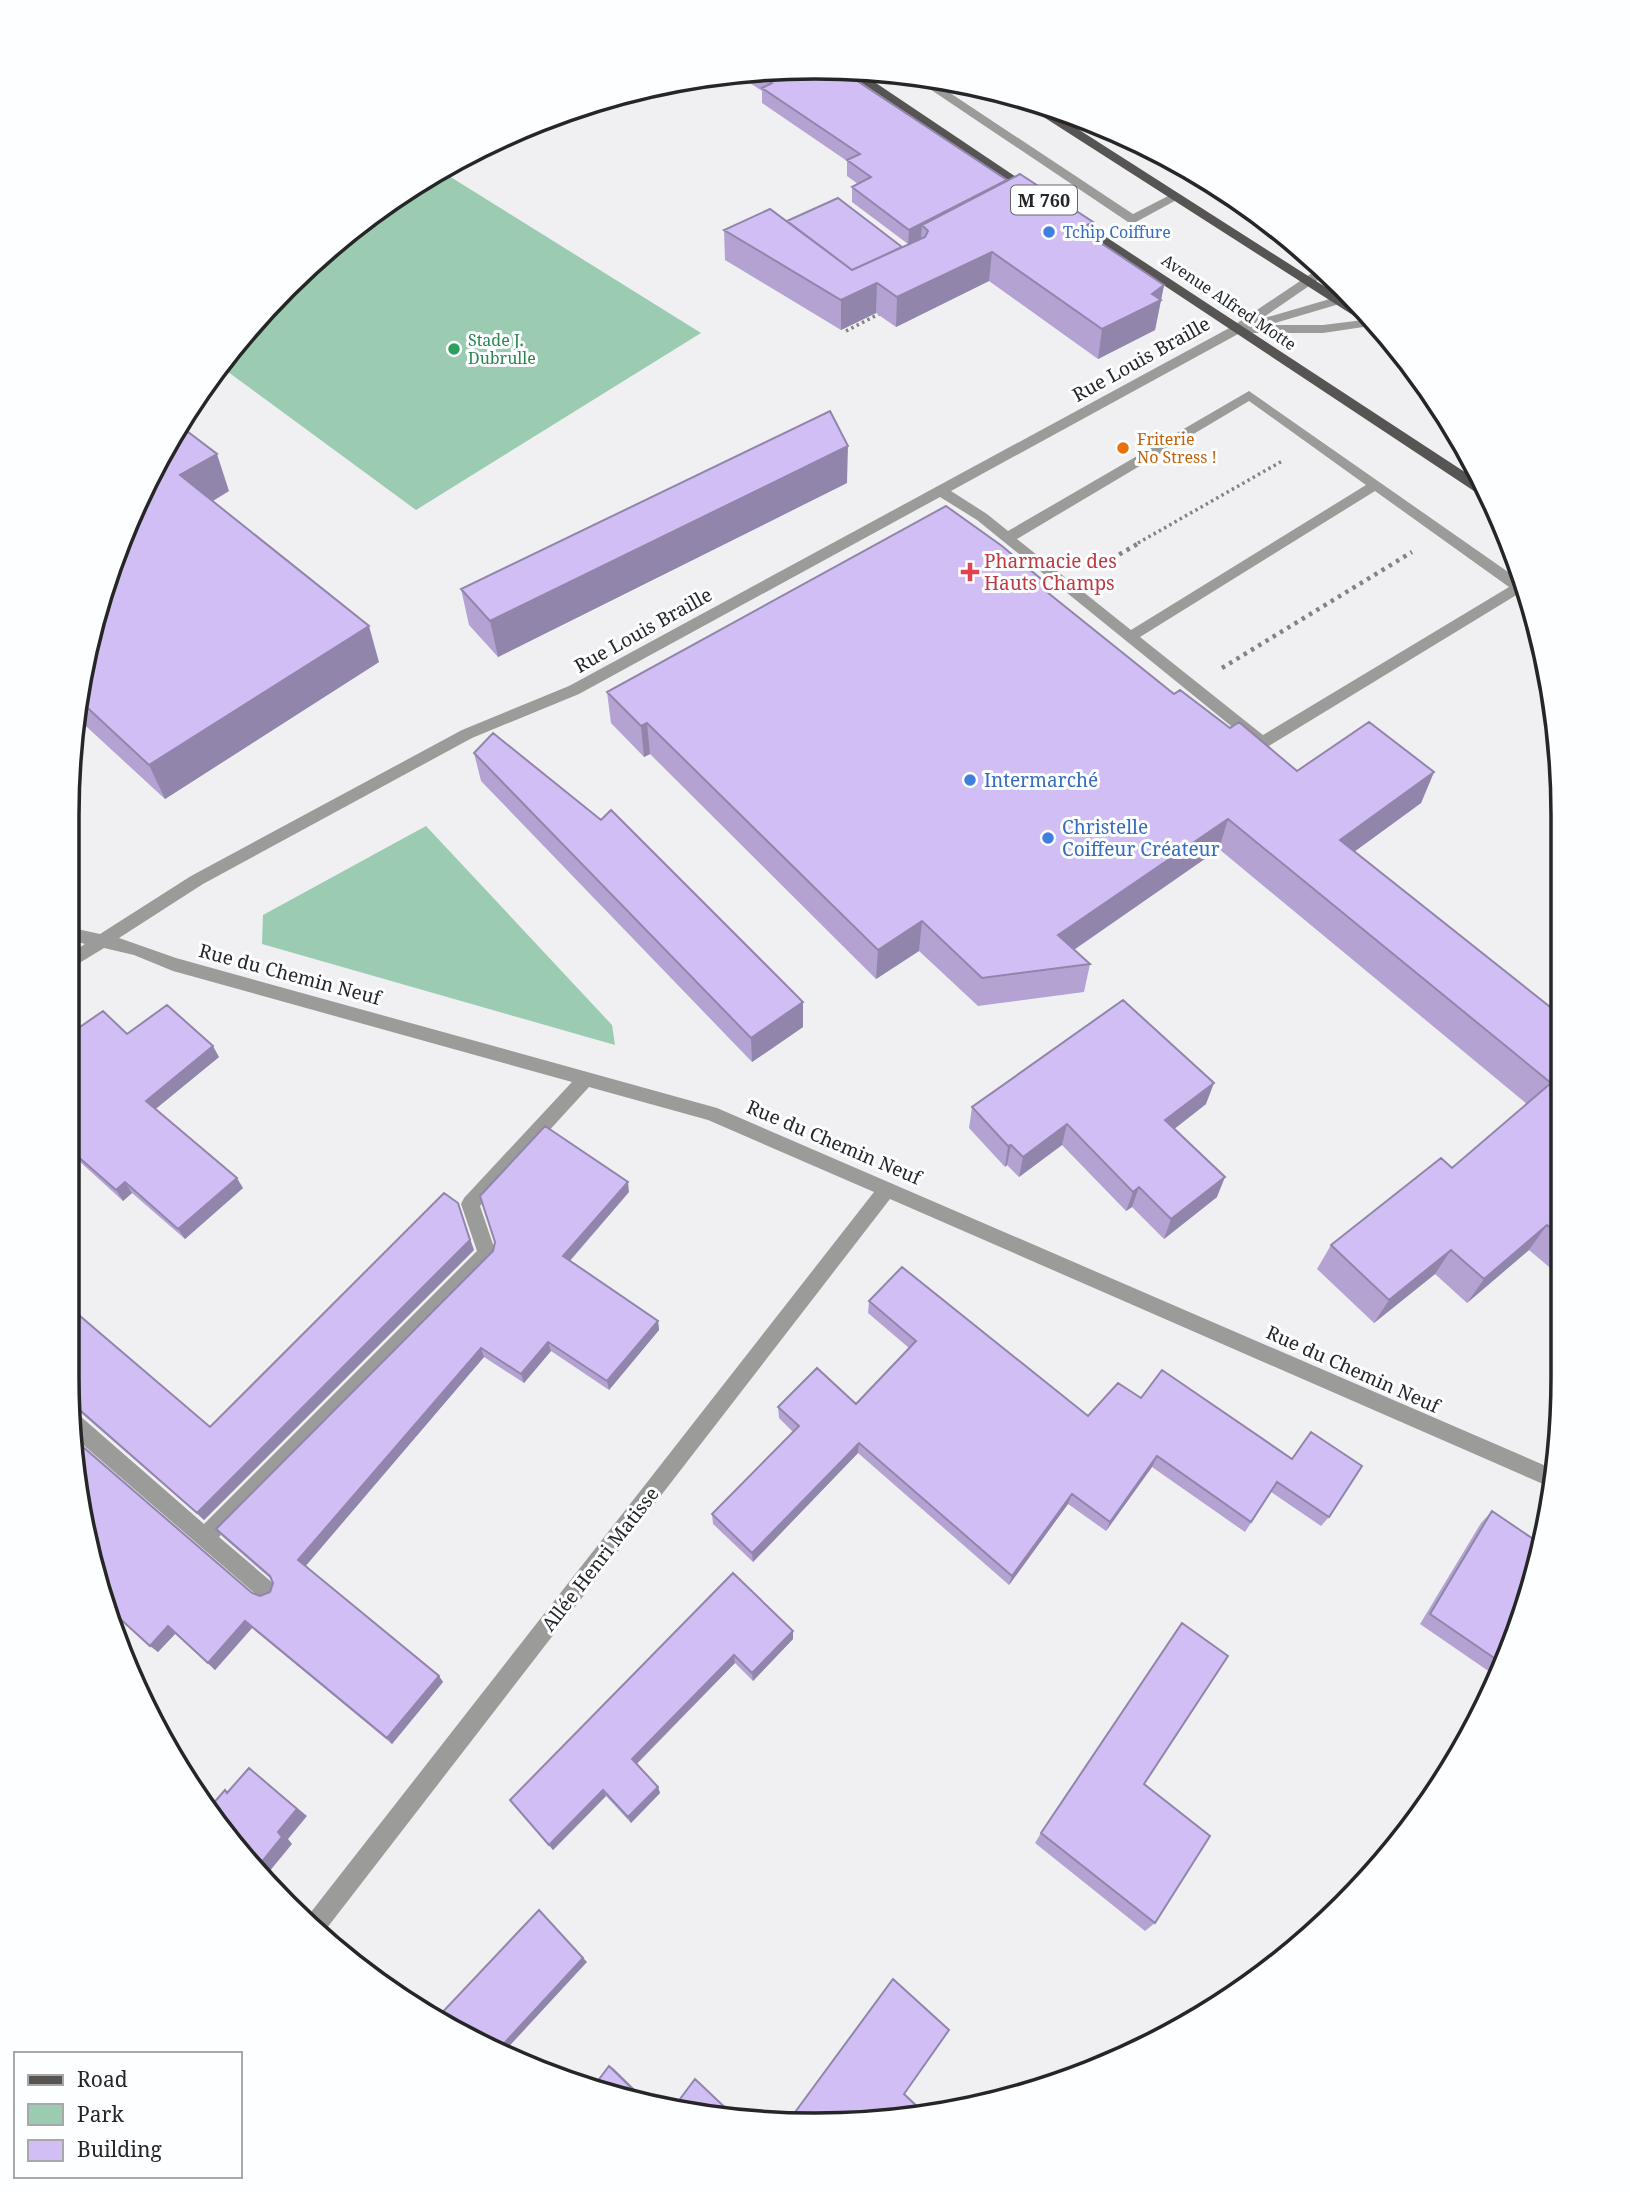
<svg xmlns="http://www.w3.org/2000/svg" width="1630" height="2192" viewBox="0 0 1630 2192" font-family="'Noto Serif',serif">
	<rect width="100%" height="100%" fill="#f0f0f3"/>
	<!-- green -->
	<path fill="#9bccb1" d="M441,171l260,162 -285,177 -196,-144 65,-80 75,-65z
		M426,826l186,199 3,20 -353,-101 1,-29z"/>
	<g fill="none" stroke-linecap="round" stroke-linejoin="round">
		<!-- path-far1 -->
		<path stroke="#838385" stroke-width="3.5" stroke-dasharray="2.5 3.5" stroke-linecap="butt" d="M846,331l37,-19
			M1138,543l146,-83"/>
		<!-- path -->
		<path stroke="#838385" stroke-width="4.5" stroke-dasharray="3.5 5" stroke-linecap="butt" d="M1097,567l44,-25
			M1222,668l190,-116"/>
		<!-- minor -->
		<path fill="#9b9b99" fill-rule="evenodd" d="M906,73l17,2 210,139 39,-20 10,3 -46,25h-8z
			M1321,267l7,6 -67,46 86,-25 6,6 -85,25h55l48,-6 6,6 -54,8h-83l-289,158 36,23 21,17 241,-140 272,190 2,10 -256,156h-10l-280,-227 -37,-23 -361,197 -107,44 -269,146 -84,54 57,20 541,150 836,361 -3,18 -660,-288 -570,738 -16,-16 570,-729 -166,-72 -119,-33 -109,119 16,47 -2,6 -275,278 55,47 3,7 -3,7 -7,3 -7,-3 -186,-161 -3,-24 8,2 125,109 273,-273 -16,-47 3,-6 108,-116 -399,-111 -39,-16 -30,-7 -36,22v-15l17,-11 -17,-5v-12l32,7 91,-58 271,-146 107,-44 664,-360zM1249,401l117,84 -235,145 -114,-91zM1375,491l134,96 -246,148 -123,-98z"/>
		<!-- major -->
		<path fill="#565553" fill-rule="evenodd" d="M844,71h14l179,120 -10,3z
			M1016,97l18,4 329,210 17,17h-7l-356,-228z
			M1074,216l406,266 8,14 -8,-1 -410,-272 -2,-3z"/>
	</g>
	<!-- wall -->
	<path fill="#b4a3d2" d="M766,68l325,168 73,49 -9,45 -57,29 -109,-78 -93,46 -20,-14 -35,17 -116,-70 -1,-30 63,-9 115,26 6,-3 -56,-42v-15l6,-3 -11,-8v-15l-85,-58v-12l-27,-18z
		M1098,125l92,42 110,79 -13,-1z
		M847,483l-349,174 -29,-32 -8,-36z
		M229,491l-16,10 166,161 -214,137 -89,-82 16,-95 32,-94z
		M1047,584l-1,7 128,103 123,77 137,1 -13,31 -67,49 205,162 2,263 -32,-27 -62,53 -32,-29 -61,49 -57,-54 14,-24 121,-77 75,-64 -308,-255 -145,101 16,14 -6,28 -106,14 -59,-55 -43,28 -226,-225 -6,3 -33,-34 -4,-31z
		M474,753l329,249v25l-51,35 -271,-281z
		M127,1034l92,23 -64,52 88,79 -58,51 -53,-46 -9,8 -56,-51v-114z
		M1206,1104l-32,25 43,68 -53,42 -32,-32 -6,4 -64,-66 -43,32 -12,-12 -2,2 -36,-39 3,-21z
		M629,1192l-59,69 88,60 1,9 -50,60 -58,-39 -27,32 -40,-26 -179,209 134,110 4,6 -51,62 -140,-116 -37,42 -39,-37 -18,19 -52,-46 146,-13 8,3 10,-4 3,-9 -2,-4 -48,-42 -7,-8z
		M474,1250l-270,270 -123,-107 -10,-2 -5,-34 144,50z
		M869,1301l219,115 53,-18 21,-28 167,147 -8,9 -50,-34 -26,40 -93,-65 -46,64 -38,-27 -59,81 -151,-132 -105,109 -40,-38 -1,-10 81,-82 -14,-14 -1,-11 78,-3 53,-56 -41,-35z
		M1492,1511l32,106 -27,60 -77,-53 61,-101z
		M733,1573l60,58v8l-40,42 -18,-18 -98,101 21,23 2,6 -29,30 -25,-27 -53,54 -38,-44z
		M1144,1784l11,139 -10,8 -110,-88 6,-10z"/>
	<!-- shaded-wall -->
	<path fill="#9285ab" d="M1007,180l-85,45 -1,13 -13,7 1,-15z
		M1093,222l-4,30 -9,-23z
		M992,252l-3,29 -93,46 1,-30z
		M877,283l-1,30 -35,17v-30z
		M1164,285l-9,45 -57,29 4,-30z
		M848,446l-1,37 -349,174 -8,-36z
		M217,454l12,37 -35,21 -14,-37z
		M369,626l10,36 -214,137 -16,-34z
		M647,723l3,31 -6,3 -3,-31z
		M1434,772l-13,31 -92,67 11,-30z
		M1228,819l-9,30 -166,115 5,-29z
		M922,921l-3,30 -43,28 2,-29z
		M803,1002v25l-51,35 -1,-24z
		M213,1046l6,11 -67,55 -6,-11z
		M1214,1083l-8,21 -47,37 6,-21z
		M1067,1124l-5,21 -43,32 4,-20z
		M1011,1145l-4,20 -2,2 3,-21z
		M1225,1177l-8,20 -53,42 7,-20z
		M237,1178l6,10 -58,51 -7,-10z
		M125,1182l7,11 -9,8 -7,-11z
		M628,1182l1,10 -64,74 -2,-10z
		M1139,1187l-7,20 -6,4 7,-19z
		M458,1203l16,47 -270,270 -7,-7z
		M1547,1225l-18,25 -62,53 17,-24z
		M1451,1250l-16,24 -61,49 15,-23z
		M658,1321l1,9 -50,60 -2,-9z
		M548,1342l3,9 -27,32 -3,-9z
		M481,1348l3,9 -180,211 -6,-8z
		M859,1443l-1,10 -105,109 -1,-9z
		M1157,1456l-5,11 -46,64 4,-9z
		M1072,1494l-4,10 -59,81 3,-9z
		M245,1621l7,7 -37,42 -7,-7z
		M168,1626l8,7 -18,19 -8,-6z
		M793,1631v8l-40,42 -1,-8z
		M734,1655l1,8 -100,102 -3,-6z
		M439,1676l4,6 -51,62 -5,-6z
		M249,1768l58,48 -19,23 4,5 -28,34 -7,-10 21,-36z
		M658,1787l2,6 -29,30 -3,-6z
		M603,1790l3,6 -53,54 -4,-5z
		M539,1910l48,52 -85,92 -6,-2z
		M609,2066l4,2 38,37h-2z"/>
	<!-- building -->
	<path fill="#d1bef4" stroke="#9285ab" stroke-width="2" d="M766,68l76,3 165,109 -98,50 -57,-43 19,-10 -24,-17 13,-6 -98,-66 10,-5 -19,-13z
		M1020,174l73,48 -13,7 84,56 -12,9 9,6 -59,29 -110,-77 -95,45 -20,-14 -36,17 -117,-70 46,-21 82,61 73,-33 3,-6 -6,-6z
		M838,198l64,49 -50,23 -65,-49z
		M830,411l18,35 -358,175 -29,-32z
		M179,425l38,29 -37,21 189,151 -220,139 -70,-65 13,-78 32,-94z
		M946,506l56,40 45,38 -5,4 132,106 6,-4 50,38 9,-6 58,49 72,-49 65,50 -94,68 219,174 2,222 -14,-11 -63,54 -33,-29 -62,50 -58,-55 110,-87 11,10 99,-85 -323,-264 -170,116 32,29 -108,14 -60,-57 -44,29 -231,-227 -6,3 -34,-34z
		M493,733l108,87 10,-10 192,192 -52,36 -277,-285z
		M1123,1000l91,83 -49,37 60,57 -54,42 -32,-32 -6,5 -66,-68 -44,33 -12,-12 -3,1 -36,-39z
		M167,1005l46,41 -67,55 91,77 -59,51 -53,-47 -9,8 -49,-43v-111l36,-25 24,23z
		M545,1126l83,56 -65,74 95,65 -51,60 -59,-39 -27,32 -40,-26 -183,212 141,116 -52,62 -142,-117 -37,42 -40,-37 -18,20 -44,-40 -14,-35 -17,-131 177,153 8,3 10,-4 3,-9 -3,-7 -54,-47 277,-278 2,-9 -15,-46z
		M444,1193l14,10 12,37 -273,273 -124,-109h-3l-4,-27 1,-72 143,122z
		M902,1267l186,149 30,-33 23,15 21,-28 130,89 19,-27 51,34 -33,51 -52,-35 -26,40 -94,-66 -47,66 -38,-28 -60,82 -153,-133 -107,110 -40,-39 87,-88 -21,-19 39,-39 39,36 60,-63 -47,-40z
		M1492,1511l47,32 -15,74 -21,47 -73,-50z
		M733,1573l60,58 -41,42 -18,-18 -102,104 26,28 -30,30 -25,-27 -54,55 -39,-45z
		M1182,1623l46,33 -84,128 66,52 -55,87 -114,-90z
		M249,1768l48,41 -19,23 4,5 -25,31 -47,-61 15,-17 2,3z
		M539,1910l44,48 -87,94 -12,-4 -48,-29z
		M893,1979l56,51 -45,64 19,18 -59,12 -74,-5z
		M609,2066l40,39 -55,-19z
		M695,2079l38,36 -62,-4z"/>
	<!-- markers -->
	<g fill="#3f7fe0" stroke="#fdfeff" stroke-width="2.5">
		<circle cx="1049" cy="232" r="7"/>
		<circle cx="970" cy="780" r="7"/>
		<circle cx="1048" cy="838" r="7"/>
	</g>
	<circle fill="#2e9e5b" stroke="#fdfeff" stroke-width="2.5" cx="454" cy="349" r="7"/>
	<circle fill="#e8710a" stroke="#fdfeff" stroke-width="2.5" cx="1123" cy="448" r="7"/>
	<path fill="#e0444e" stroke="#fdfeff" stroke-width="2.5" d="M966.5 561.5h7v7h7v7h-7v7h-7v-7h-7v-7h7z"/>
	<g text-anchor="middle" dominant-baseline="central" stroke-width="6" stroke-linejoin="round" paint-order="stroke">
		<!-- far-shop labels -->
		<g font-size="16" fill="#366cbe" stroke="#fdfeff" text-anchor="start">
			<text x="1063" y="232">Tchip Coiffure</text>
		</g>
		<!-- far-street labels -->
		<g font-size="16" fill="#262627" stroke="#fdfeff">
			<text transform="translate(1229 302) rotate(34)">Avenue Alfred Motte</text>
		</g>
		<!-- far-leisure labels -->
		<g font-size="16" fill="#27864d" stroke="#fdfeff" text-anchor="start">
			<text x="468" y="340">Stade J.<tspan x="468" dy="18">Dubrulle</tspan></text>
		</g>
		<!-- far-food labels -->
		<g font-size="16" fill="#c56008" stroke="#fdfeff" text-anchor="start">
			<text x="1137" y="439">Friterie<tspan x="1137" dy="18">No Stress !</tspan></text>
		</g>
		<!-- shield labels -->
		<rect fill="#fdfeff" stroke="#666768" stroke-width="2" x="1011" y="185.5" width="66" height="29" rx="5"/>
		<g font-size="18" font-weight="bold" fill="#262627">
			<text x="1044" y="200">M 760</text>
		</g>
		<!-- street labels -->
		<g font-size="19" fill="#262627" stroke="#fdfeff">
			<text transform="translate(1141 359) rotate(-29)">Rue Louis Braille</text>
			<text transform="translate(643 630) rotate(-29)">Rue Louis Braille</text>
			<text transform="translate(290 974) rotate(15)">Rue du Chemin Neuf</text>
			<text transform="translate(834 1142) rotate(23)">Rue du Chemin Neuf</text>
			<text transform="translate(1353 1369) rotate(24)">Rue du Chemin Neuf</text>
			<text transform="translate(600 1559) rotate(-52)">Allée Henri Matisse</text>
		</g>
		<!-- health labels -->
		<g font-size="19" fill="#be3a42" stroke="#fdfeff" text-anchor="start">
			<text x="984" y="561">Pharmacie des<tspan x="984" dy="22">Hauts Champs</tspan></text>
		</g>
		<!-- shop labels -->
		<g font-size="19" fill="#366cbe" stroke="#fdfeff" text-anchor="start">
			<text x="984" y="780">Intermarché</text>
			<text x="1062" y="827">Christelle<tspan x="1062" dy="22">Coiffeur Créateur</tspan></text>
		</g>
	</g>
	<!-- crop -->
	<path d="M0 0H1630V2192H0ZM815 79H815A736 736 0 0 1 1551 815V1377A736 736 0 0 1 815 2113H815A736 736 0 0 1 79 1377V815A736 736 0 0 1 815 79Z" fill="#fdfeff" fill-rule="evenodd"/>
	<path fill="none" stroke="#262627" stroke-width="3.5" d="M815 79H815A736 736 0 0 1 1551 815V1377A736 736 0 0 1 815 2113H815A736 736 0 0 1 79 1377V815A736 736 0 0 1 815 79Z"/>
	<!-- legend -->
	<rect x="14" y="2052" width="228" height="126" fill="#fdfeff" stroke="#a7a8a9" stroke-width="2"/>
	<rect x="28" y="2075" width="35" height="10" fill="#565553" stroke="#a7a8a9" stroke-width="2"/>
	<text x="77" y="2087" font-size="21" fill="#262627">Road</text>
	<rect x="28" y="2104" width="35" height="21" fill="#9bccb1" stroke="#a7a8a9" stroke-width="2"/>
	<text x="77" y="2122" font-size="21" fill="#262627">Park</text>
	<rect x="28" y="2140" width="35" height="21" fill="#d1bef4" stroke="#a7a8a9" stroke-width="2"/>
	<text x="77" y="2157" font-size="21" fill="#262627">Building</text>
</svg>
